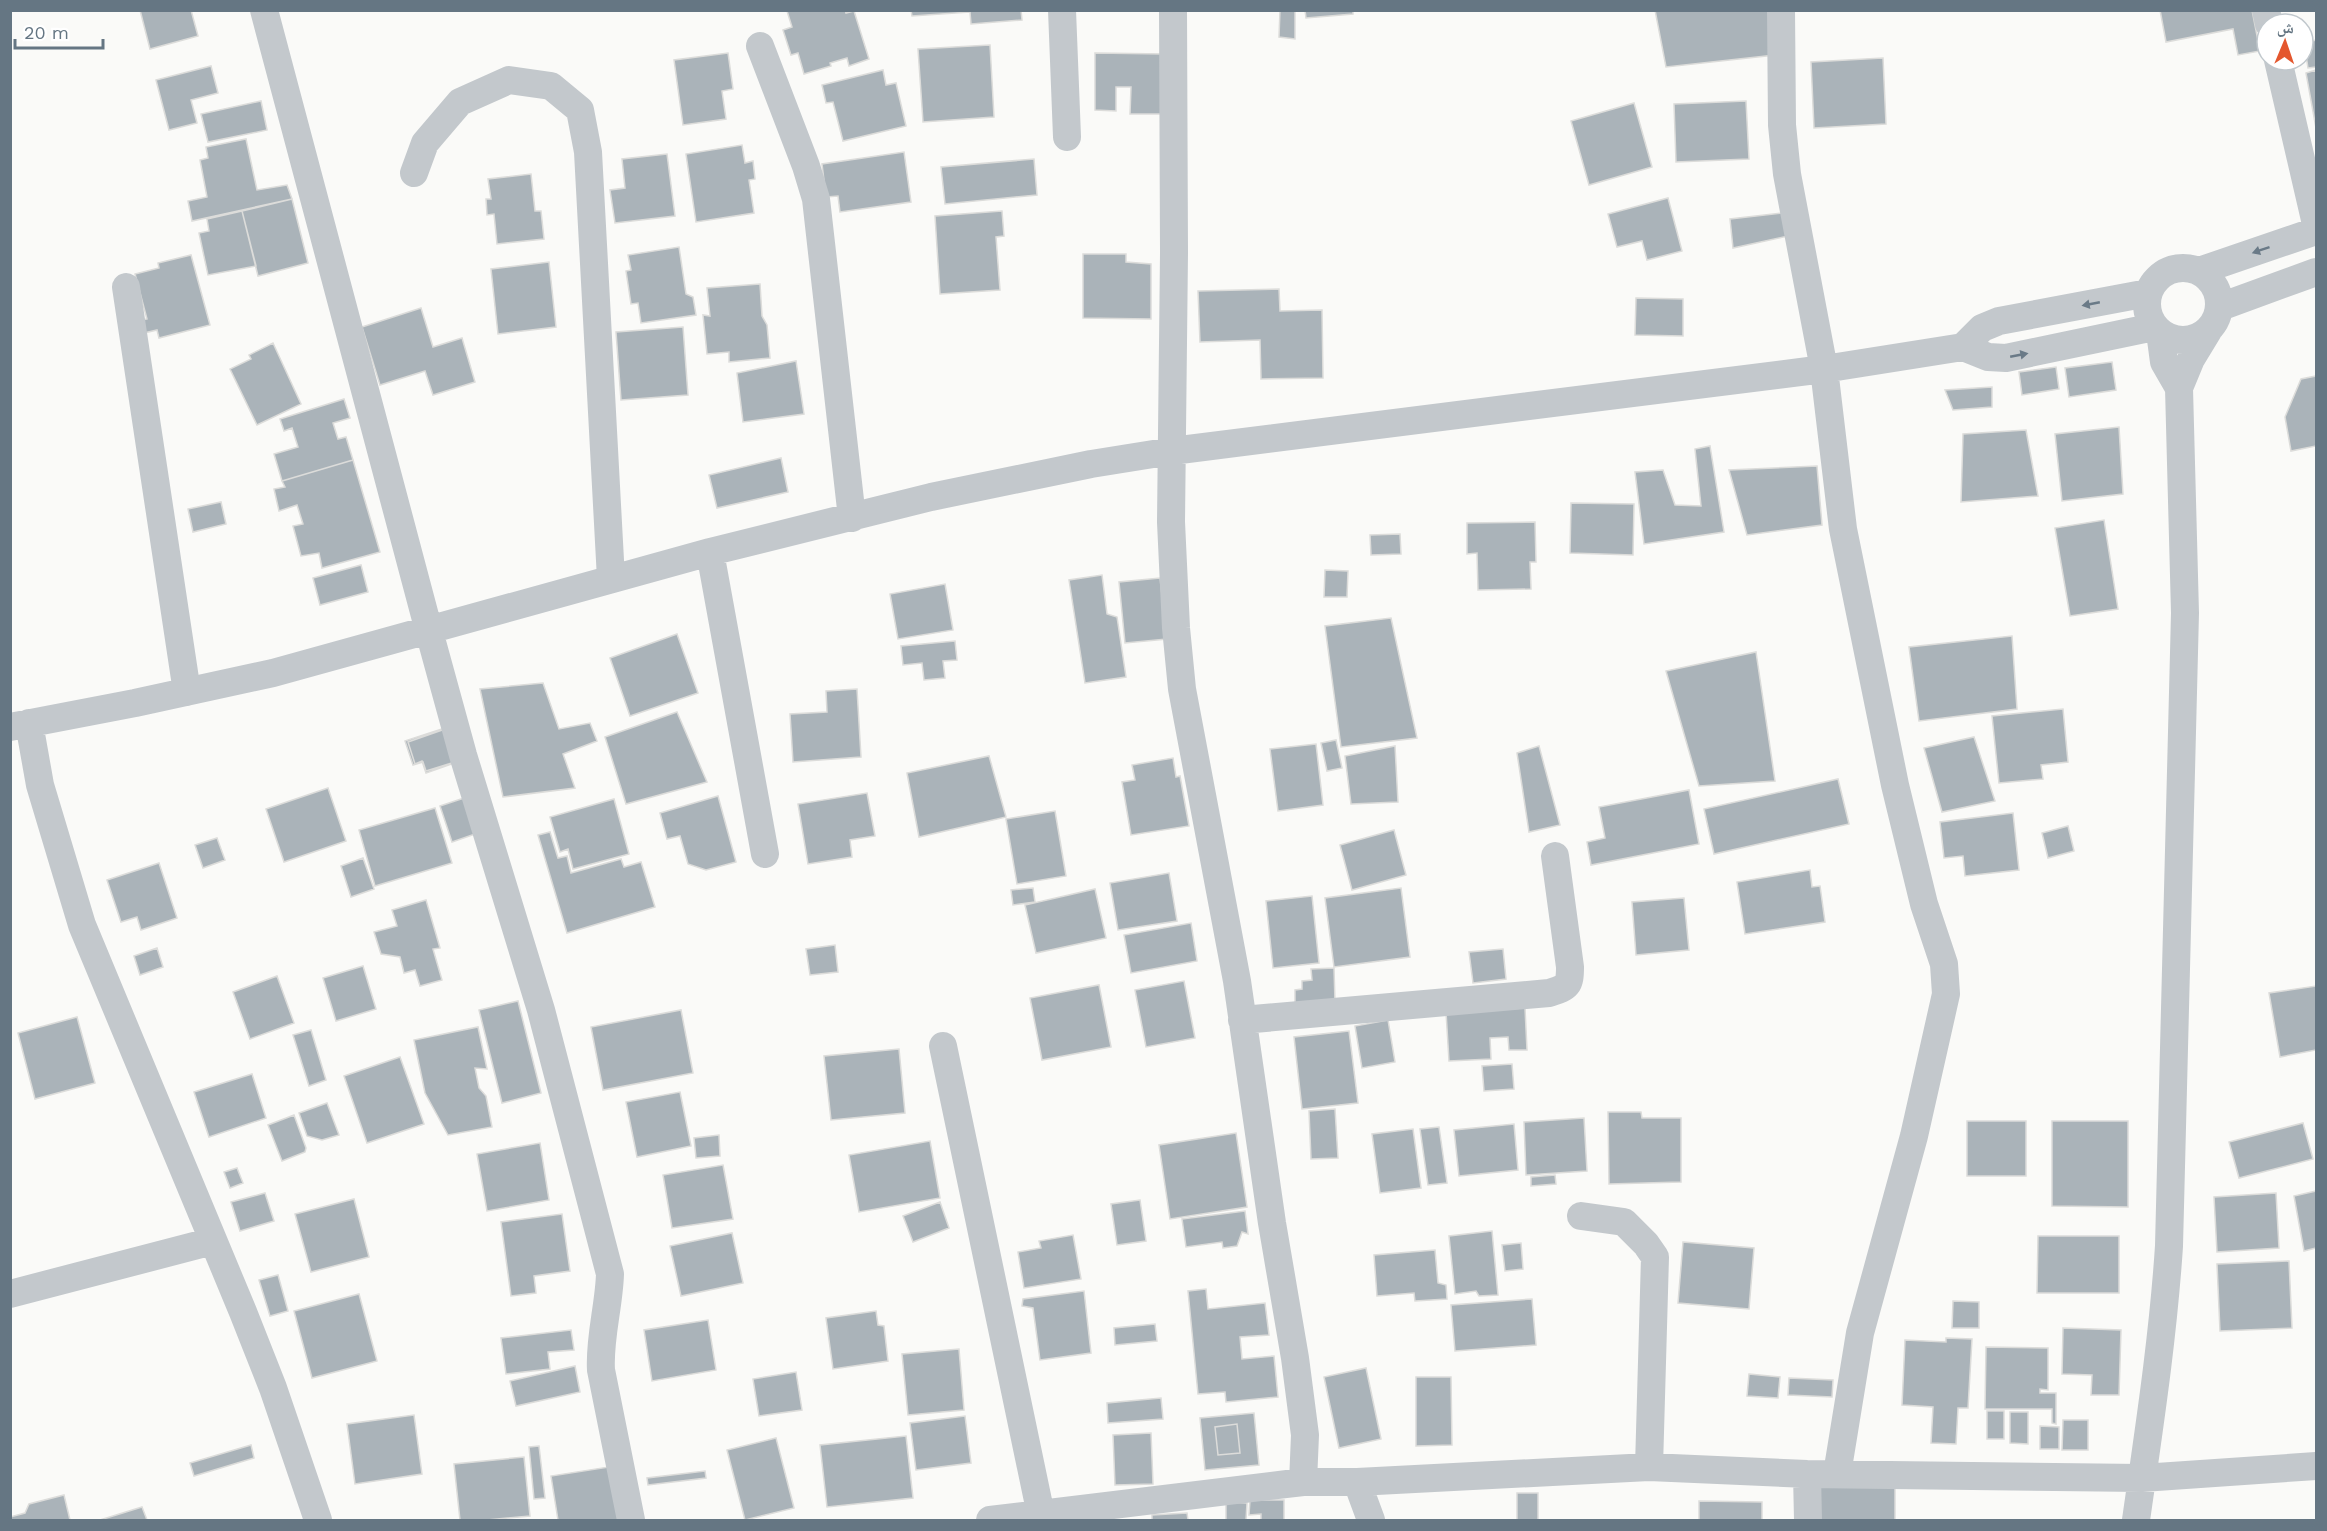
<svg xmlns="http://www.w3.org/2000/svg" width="2327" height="1531" viewBox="0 0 2327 1531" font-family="'Work Sans','Noto Naskh Arabic',sans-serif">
	<rect width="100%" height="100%" fill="#fafaf8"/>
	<!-- building -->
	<path fill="#aab3b9" stroke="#dcdcda" stroke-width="1.5" d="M140,10h51l7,26 -48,13z
		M845,10l1,3 8,-2 15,48 -20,7 -2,-8 -17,5 1,3 -27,8 -6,-21 -7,2 -8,-25 9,-3 -5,-16z
		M911,10h110l1,10 -51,4 -1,-12 -58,4z
		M1280,10h15v29l-16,-2z
		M1305,10h48v4l-47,4z
		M1655,10h114l6,45 -109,12z
		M2160,10h92l8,41 -22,4 -5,-26 -67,13z
		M2316,40v27l-8,1 -4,-25z
		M990,45l4,72 -71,5 -5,-73z
		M728,53l5,36 -11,2 4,28 -43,6 -9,-65z
		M1095,53l69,1v60h-34l1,-27h-15v24l-21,-1z
		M1883,58l3,66 -72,4 -3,-66z
		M211,66l7,27 -27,7 6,23 -28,7 -13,-50z
		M883,70l3,15 10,-2 10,43 -63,15 -10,-39 -7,1 -4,-18z
		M2316,70v58l-10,-55z
		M261,101l6,29 -59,12 -7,-28z
		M1746,101l3,58 -73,3 -2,-58z
		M1634,103l18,64 -63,18 -18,-64z
		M246,139l11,51 30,-5 5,14 -100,22 -4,-20 19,-4 -7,-37 8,-2 -2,-11z
		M742,145l3,18 8,-2 2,18 -6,1 5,33 -58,9 -10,-68z
		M904,152l7,50 -71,10 -2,-16 -12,1 -4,-33z
		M667,154l8,62 -60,7 -5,-33 15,-2 -3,-29z
		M1034,159l3,36 -92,9 -4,-37z
		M531,174l4,37h6l3,28 -47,5 -3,-30 -7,1 -1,-16h5l-3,-20z
		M1668,198l14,53 -35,9 -5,-19 -25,6 -9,-33z
		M292,199l16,64 -50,13 -16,-65z
		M242,211l14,55 -48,9 -9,-42 10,-2 -2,-12z
		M1002,211l2,25 -8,1 4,53 -60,4 -5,-78z
		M1790,212l-2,24 -55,12 -3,-29z
		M679,247l7,47 7,3 3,18 -55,8 -3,-20 -7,1 -5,-33 5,-1 -3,-15z
		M1083,254h43v8l25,2v55l-68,-1z
		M191,255l19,70 -51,13 -2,-8 -13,3 -3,-13 6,-1 -12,-45 24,-6 -1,-5z
		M549,262l7,65 -58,7 -7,-65z
		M760,284l2,32 5,9 3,33 -41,4v-10l-22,2 -4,-39 7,1 -3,-28z
		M1279,289l1,22 42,-1 1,68 -62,1 -1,-39 -60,2 -2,-51z
		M1636,298l47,1v37l-48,-1z
		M421,308l12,39 29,-9 13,44 -42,13 -8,-24 -45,14 -18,-58z
		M683,327l5,68 -67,5 -5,-68z
		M273,343l28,61 -44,21 -27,-56 21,-10 -2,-4z
		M796,361l8,53 -61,8 -6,-49z
		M2112,362l4,28 -47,7 -4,-29z
		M2056,367l3,22 -37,6 -3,-23z
		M2316,376v70l-25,5 -6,-34 16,-38z
		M1992,387v20l-39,3 -8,-20z
		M344,399l6,19 -17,5 5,16 8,-2 7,23 -71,21 -8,-27 24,-7 -6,-19 -8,3 -4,-12z
		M2119,427l4,67 -61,7 -7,-67z
		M2026,430l12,66 -77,6 2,-68z
		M1710,446l14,86 -80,12 -9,-72 28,-2 12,35 26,1 -6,-57z
		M781,458l7,34 -71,16 -8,-33z
		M353,460l27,92 -58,16 -3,-15 -18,3 -8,-30 10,-2 -6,-19 -18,6 -5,-22 11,-2 -3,-6z
		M1817,466l5,59 -75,10 -18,-65z
		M221,502l5,22 -33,8 -5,-23z
		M1571,503l63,1 -1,51 -63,-2z
		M2104,520l14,89 -48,7 -15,-88z
		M1535,522l1,40h-6l1,27 -53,1 -1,-37 -10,1v-31z
		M1400,534l1,20 -30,1 -1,-20z
		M361,565l7,27 -48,13 -7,-27z
		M1325,570l23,1 -1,26h-23z
		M1102,575l5,39 10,3 9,60 -41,6 -16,-103z
		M1160,578l7,61 -42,4 -6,-61z
		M945,584l8,46 -55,9 -8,-45z
		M1391,618l26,120 -76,9 -16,-121z
		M677,634l21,59 -68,23 -20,-58z
		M2012,636l5,73 -98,12 -10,-74z
		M955,641l2,19 -14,1 2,17 -21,2 -2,-17 -19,2 -2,-19z
		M1756,652l19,129 -76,5 -33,-115z
		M543,683l16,46 31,-6 7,18 -34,13 12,34 -72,9 -23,-108z
		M857,689l4,68 -68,5 -3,-48 37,-2 -1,-21z
		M2063,709l5,53 -27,3 2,14 -44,4 -7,-67z
		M677,712l30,70 -81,22 -21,-67z
		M448,727l10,34 -32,10 -3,-9 -10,3 -8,-24z
		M448,728l12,33 -34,12 -4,-12 -7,3 -7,-22z
		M1974,737l21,64 -53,11 -18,-64z
		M1336,740l6,28 -15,3 -6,-28z
		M1316,744l7,61 -45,6 -8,-62z
		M1395,746l3,56 -47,2 -6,-48z
		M1539,746l21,79 -31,7 -12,-79z
		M989,756l17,61 -87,20 -12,-64z
		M1173,758l3,19 4,-1 9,50 -58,9 -9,-53 13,-2 -3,-15z
		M1838,779l11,45 -135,30 -10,-45z
		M328,788l18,53 -62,21 -18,-53z
		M1689,790l10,54 -108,21 -4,-23 18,-4 -6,-31z
		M867,793l8,43 -25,4 2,17 -44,7 -10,-60z
		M470,796l8,37 -26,9 -12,-36z
		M718,796l18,66 -30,8 -18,-6 -8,-28 -13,3 -7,-26z
		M614,799l15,55 -56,15 -5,-20 -8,3 -10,-35z
		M435,808l17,55 -77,23 -16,-56z
		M1055,811l11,65 -49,8 -11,-65z
		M2013,813l6,57 -54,6 -2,-20 -19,2 -4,-36z
		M2068,826l6,25 -26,7 -6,-25z
		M1394,830l12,45 -54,15 -12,-45z
		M550,832l8,26 9,-2 4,17 50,-14 3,8 17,-5 14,45 -88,26 -29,-98z
		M217,838l8,22 -22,8 -8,-23z
		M363,858l11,31 -23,8 -10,-31z
		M159,863l18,55 -36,12 -4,-13 -16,5 -14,-42z
		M1810,870l2,17 8,-1 5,36 -80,12 -8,-52z
		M1169,873l8,48 -59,9 -8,-47z
		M1033,888l2,14 -22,3 -2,-15z
		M1401,888l9,69 -76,10 -9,-69z
		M1095,889l11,49 -70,15 -11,-48z
		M1312,896l7,67 -46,5 -7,-67z
		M1684,898l5,52 -53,5 -4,-53z
		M426,900l14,48 -7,1 9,31 -22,6 -5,-16 -11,3 -4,-16 -19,-3 -7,-22 23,-6 -5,-16z
		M1191,923l6,38 -66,12 -7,-38z
		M835,945l3,27 -28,3 -4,-26z
		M157,948l6,19 -23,8 -6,-19z
		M1503,949l3,30 -33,4 -4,-31z
		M363,966l13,43 -40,12 -13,-43z
		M1334,968l1,34 -40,2v-14l7,-1v-8l10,-1 -1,-11z
		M277,976l17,47 -44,16 -17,-47z
		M1184,981l11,57 -49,9 -11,-57z
		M1099,985l12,62 -69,13 -12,-62z
		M2316,986v64l-36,7 -11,-64z
		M518,1001l23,92 -39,10 -23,-93z
		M1525,1008l2,42h-18l-1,-13 -18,1 1,21 -42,2 -3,-49z
		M681,1010l12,63 -90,17 -12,-63z
		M77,1017l18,66 -60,16 -17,-66z
		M1388,1020l7,42 -33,6 -7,-42z
		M478,1027l9,42 -12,-1 4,20 7,8 6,31 -44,8 -23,-42 -11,-53z
		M311,1030l15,50 -17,6 -16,-51z
		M1349,1031l9,72 -56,6 -8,-72z
		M899,1049l6,64 -74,7 -7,-64z
		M400,1057l24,67 -57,19 -23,-67z
		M1512,1064l2,25 -30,2 -2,-25z
		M252,1074l14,44 -57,19 -15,-45z
		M680,1092l11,54 -54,11 -11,-55z
		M327,1103l12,32 -17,5 -15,-4 -8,-23z
		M1335,1109l3,49 -27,1 -2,-48z
		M1608,1112h33l1,6h39v64l-72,2z
		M294,1115l12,33 -1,4 -23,9 -14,-36z
		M1584,1118l3,53 -61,4 -2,-53z
		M1967,1121h59v55h-59z
		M2052,1121h76v86l-76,-1z
		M2303,1123l10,36 -74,19 -10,-36z
		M1514,1124l4,46 -59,6 -5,-46z
		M1439,1127l8,56 -19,2 -8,-56z
		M1413,1129l8,59 -41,5 -8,-59z
		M1236,1133l11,74 -77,12 -11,-74z
		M719,1135l1,21 -24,2 -2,-20z
		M930,1141l10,57 -81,14 -10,-57z
		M540,1143l9,57 -62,11 -10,-57z
		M723,1165l10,54 -61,9 -9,-53z
		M237,1168l6,15 -13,5 -6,-16z
		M1555,1175l1,9 -25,2v-9z
		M2316,1191v57l-12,3 -10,-55z
		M265,1193l9,28 -34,10 -9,-29z
		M2276,1193l3,55 -62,4 -3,-55z
		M354,1199l15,58 -58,15 -16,-58z
		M1140,1200l6,41 -29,4 -6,-41z
		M940,1202l9,26 -36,14 -10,-26z
		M1245,1211l3,23 -6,-2 -5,14 -14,2 -1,-6 -36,5 -4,-28z
		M562,1214l8,57 -36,5 2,17 -25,3 -10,-74z
		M1492,1231l6,64 -19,1 -3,-5 -21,3 -6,-58z
		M732,1233l11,50 -62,13 -11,-50z
		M1073,1235l8,44 -57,9 -6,-36 23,-4 -2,-7z
		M2038,1236h81v57h-82z
		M1683,1242l71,6 -5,61 -71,-6z
		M1521,1243l2,26 -18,2 -3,-26z
		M1435,1250l3,33 8,2 1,14 -32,2 -1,-8 -37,3 -3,-41z
		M2289,1261l3,67 -72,3 -3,-67z
		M278,1275l10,36 -18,5 -11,-36z
		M1206,1289l2,20 57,-6 4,32 -29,2 2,22 32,-3 4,41 -52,5 -1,-10 -27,2 -10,-103z
		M1084,1291l7,62 -51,7 -7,-52 -11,-2 1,-7z
		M359,1294l18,67 -65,17 -18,-67z
		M1532,1299l4,46 -81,6 -4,-46z
		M1953,1301l26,1v26h-27z
		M876,1311l2,14 6,1 4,35 -55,8 -7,-51z
		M708,1320l8,50 -64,11 -8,-51z
		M1155,1324l2,17 -42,4 -1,-17z
		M2063,1328l58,2 -2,65h-28l1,-20 -30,-1z
		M571,1330l3,20 -26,2 2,17 -44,5 -5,-36z
		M1946,1338l26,1 -4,69h-10l-2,36 -25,-1 2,-36 -31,-2 3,-65 41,2z
		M1986,1347l62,1v42l-8,-1v4h16v31l-4,-1v-14h-67z
		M959,1349l5,61 -56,5 -6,-61z
		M575,1366l5,26 -64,14 -6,-25z
		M1366,1368l15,71 -42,9 -15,-71z
		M796,1372l6,38 -43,6 -6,-37z
		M1749,1374l31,3 -2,21 -31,-2z
		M1416,1377h35l1,68 -36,1z
		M1789,1378l44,2 -1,17 -44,-2z
		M1161,1398l2,21 -55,4 -1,-20z
		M1987,1411h17v28h-17z
		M2010,1412h18v32l-18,-1z
		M1254,1413l5,52 -54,5 -5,-52z
		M414,1415l8,59 -67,10 -8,-60z
		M965,1416l6,47 -55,7 -6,-47z
		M2063,1420h25v30h-26z
		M1237,1424l3,29 -22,2 -3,-28z
		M2040,1426l19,1v22h-19z
		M1151,1433l2,51 -38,1 -2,-50z
		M906,1436l7,62 -86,9 -7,-62z
		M776,1438l18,70 -49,12 -18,-70z
		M251,1445l3,13 -60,18 -4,-13z
		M539,1446l6,52 -11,1 -5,-52z
		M524,1457l6,59 -43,4h-27l-6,-56z
		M615,1466l9,54h-66l-7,-44z
		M705,1471l1,7 -58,7 -1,-7z
		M1813,1483l82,1v36h-82z
		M1517,1493h21v27h-21z
		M64,1495l6,25h-60v-3l15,-4 4,-9z
		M1250,1500h34v20h-23v-6l-12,1z
		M1699,1501l63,1v18h-63z
		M1226,1502l21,1 -1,17h-20z
		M142,1507l5,13h-47z
		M1187,1513l1,7h-36v-5z"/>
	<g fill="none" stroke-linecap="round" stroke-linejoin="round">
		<!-- minor -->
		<path stroke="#c3c8cc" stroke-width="28" d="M264,10l165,621 34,124 78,255 69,264c-1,32 -11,65 -9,96l30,150
			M1062,10l5,127
			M1173,10l1,243 -3,269 5,106 6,61 55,292 35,242 23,135 10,77 -2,47
			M1781,10l1,115 5,49 37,195 19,160 52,256 29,119 20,60 2,30 -32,142 -54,197 -23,141
			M2266,10l3,14
			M760,46l46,120 10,33 36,319
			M2278,60l38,164
			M414,173l11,-30 35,-41 49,-22 42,6 29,24 8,42 23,427
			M2147 304a36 36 0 1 1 72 0a36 36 0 1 1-72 0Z
			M2199,271l117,-40
			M126,287l61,405
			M2220,307l96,-35
			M2160,332l4,30 15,26
			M1963,347l19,-19 17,-7 149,-28
			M710,552l55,302
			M29,723l11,62 42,140 161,387 30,76 45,132
			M10,727l125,-24 138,-30 437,-121 221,-55 160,-33 81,-13 652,-82 139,-22 25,10 18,1 148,-31
			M1242,1020l307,-27c18,-6 21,-6 21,-26l-15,-111
			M943,1046l98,469
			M1581,1216l43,6 22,22 9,13 -6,210
			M10,1294l203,-53
			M1807,1474l1,46
			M1357,1482l14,38
			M990,1520l313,-38h54l292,-15 158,7 335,4 174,-12
			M2136,1520c13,-91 27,-182 33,-274l16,-633 -6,-225 12,-29 17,-28"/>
	</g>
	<!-- one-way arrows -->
	<defs><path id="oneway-solid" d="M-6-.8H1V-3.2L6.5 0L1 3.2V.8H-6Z" transform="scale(1.5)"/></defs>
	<g fill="#6a7a87">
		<use href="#oneway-solid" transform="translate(2261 250) rotate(161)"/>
		<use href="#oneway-solid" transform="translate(2091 304) rotate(169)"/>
		<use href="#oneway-solid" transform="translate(2019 355) rotate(-11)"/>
	</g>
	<!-- border -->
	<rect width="2327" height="1531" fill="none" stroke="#657683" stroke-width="24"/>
	<!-- north arrow -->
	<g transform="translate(2285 42) rotate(2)"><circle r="28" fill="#ffffff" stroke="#c1c8cd" stroke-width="1.5"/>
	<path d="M0-4.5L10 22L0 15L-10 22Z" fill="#e4572e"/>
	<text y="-9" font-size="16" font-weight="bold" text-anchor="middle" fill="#657683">ش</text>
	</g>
	<!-- scale -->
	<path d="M15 39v9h88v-9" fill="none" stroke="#657683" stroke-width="3"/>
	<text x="24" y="39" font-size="18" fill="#657683" stroke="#ffffff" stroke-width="4.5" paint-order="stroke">20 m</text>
</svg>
